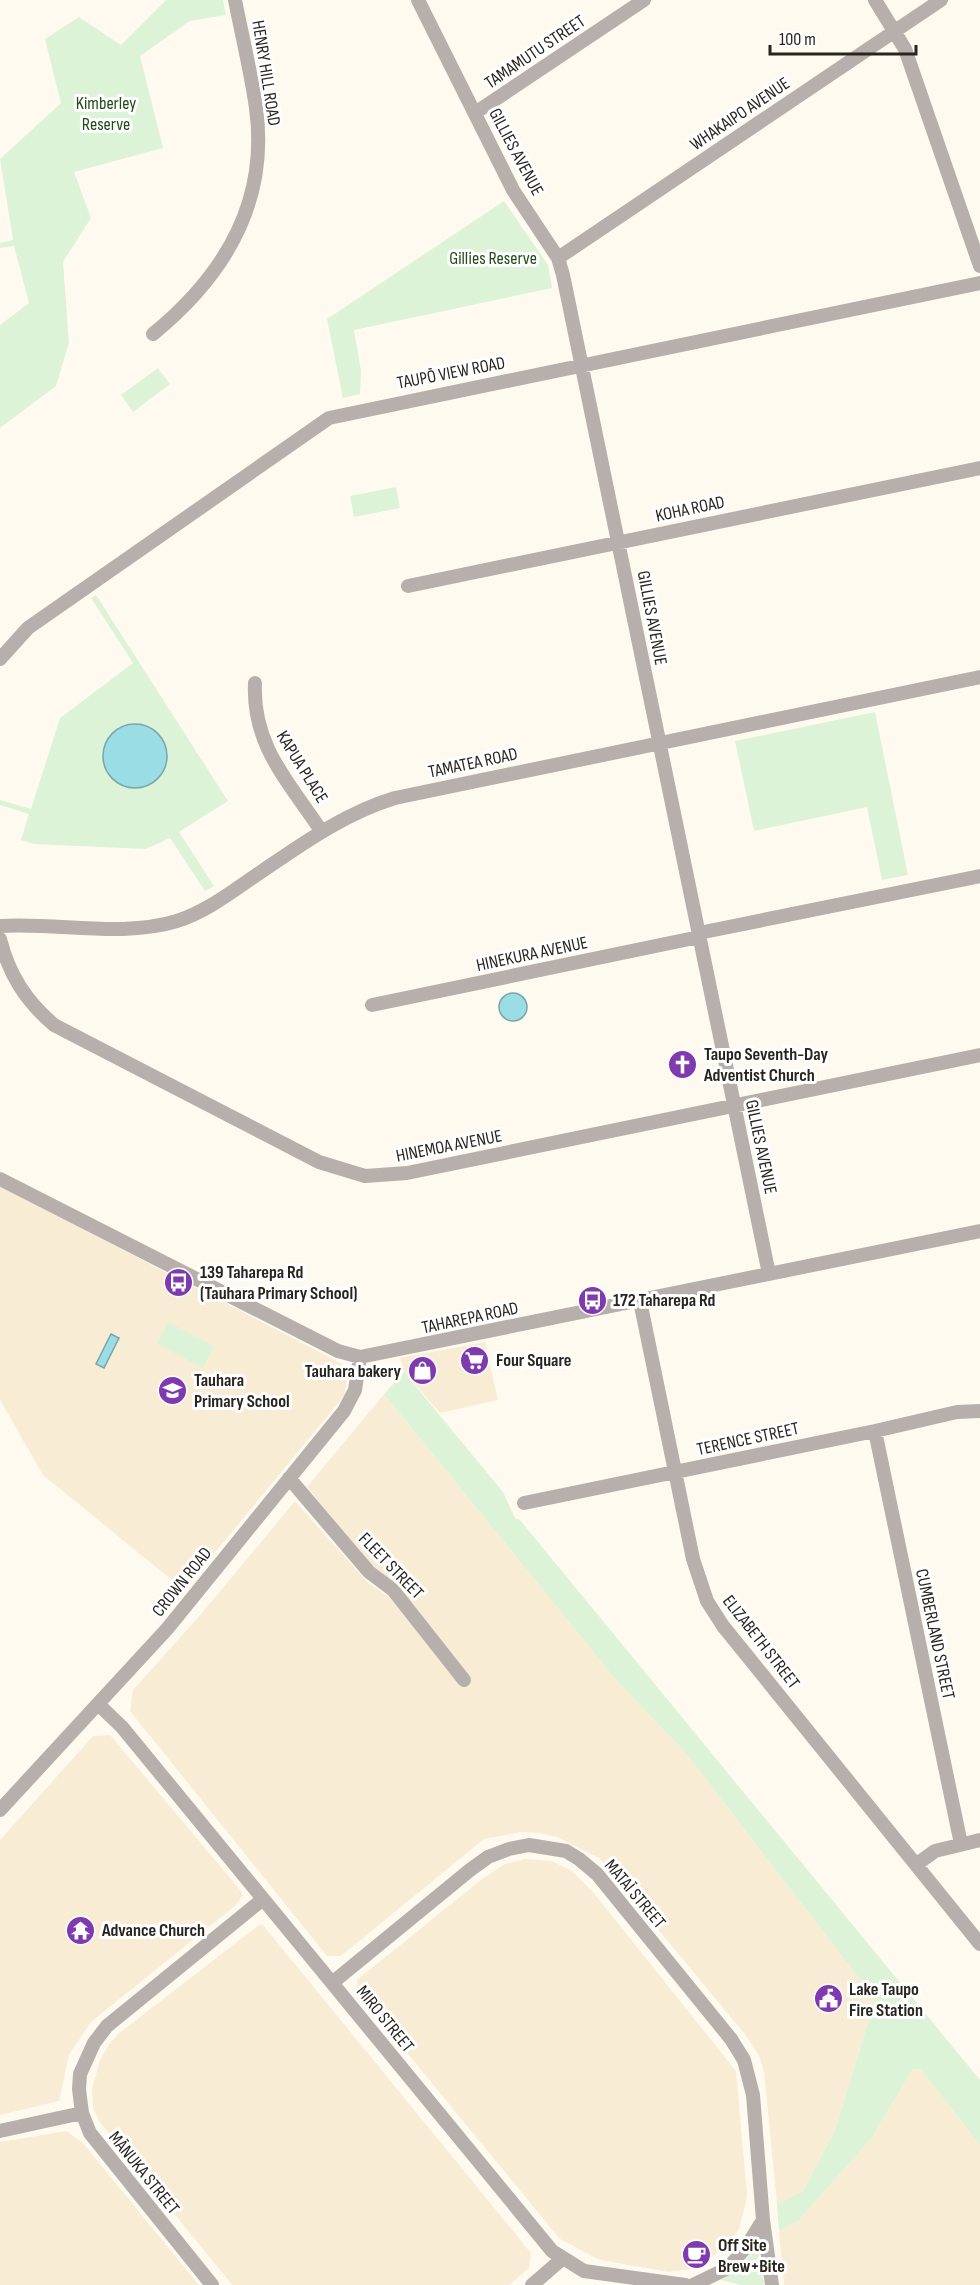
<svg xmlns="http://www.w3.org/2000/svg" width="980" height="2285" viewBox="0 0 980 2285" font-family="'Sofia Sans Condensed',sans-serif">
	<rect width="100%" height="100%" fill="#fffaf0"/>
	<!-- built -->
	<path fill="#f8ecd5" d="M0,1186l329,171 13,7 6,11 -4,21 -160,194 -141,-115 -43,-75z
		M485,1342l13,58 -58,13 -36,-41 -4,-14z
		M384,1394l232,286 68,71 191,248 -40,131 -32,61 -6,5 -20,9 -13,-134 -5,-15 -12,-19 -148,-179 -42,-21 -18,-4 -18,-1 -37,7 -143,117h-14l-197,-245 3,-21 69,-77 93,-112 73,82 21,14 73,88 7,-6 -72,-95 -24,-16 -66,-81z
		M110,1735l132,157v4l-7,10 -144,116 -22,33 -10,46 -59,14v-275l93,-104z
		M525,1859l27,2 20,10 21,21 143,179 11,124 -2,11 -6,23 -13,19 -36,21 -21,3 -69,-12 -40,-21 -203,-247v-12l125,-101 23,-15z
		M259,1925h4l268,328 -2,15 -20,17h-277l-133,-164 -6,-14 -1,-18 8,-29 9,-16 9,-10z
		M913,2069l8,1 59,75v140h-196l-5,-54 19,-10 73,-82z
		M66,2131l16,11 117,143h-199v-143z"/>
	<!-- green -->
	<path fill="#ddf3d8" d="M166,0h57l3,15 -36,6 -50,35 23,92 -89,24 17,46 -28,44 6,81 -13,43 -56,42v-103l29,-22 -15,-57 -14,2v-5l13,-3 -13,-81 61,-56 -16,-64 34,-22 42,28z
		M504,201l44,64 4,23 -198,42 7,41 -1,23 -17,4 -16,-79z
		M158,368l12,16 -37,28 -12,-17z
		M396,487l4,21 -46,9 -4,-21z
		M96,595l132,206 -49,31 35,54 -9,5 -35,-53 -24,11 -112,-5 -13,-4 8,-26 -29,-9v-5l31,9 29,-91 73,-55 -42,-65z
		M875,712l33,163 -26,5 -15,-73 -113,24 -19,-90z
		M168,1322l46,24 -11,22 -46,-24z
		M404,1372l99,120 12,26 5,2 460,560v65l-59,-75 -8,-1 -42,70 -73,82 -19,10 -2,-26 26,-14 32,-61 40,-131 -191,-248 -68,-71 -232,-286z
		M757,2244l7,41h-23l-20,-5 19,-12z"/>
	<!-- water -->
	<path fill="#9bdde4" stroke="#78a6a9" stroke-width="1.5" d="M103 756a32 32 0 1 1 64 0a32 32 0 1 1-64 0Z
		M499 1007a14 14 0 1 1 28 0a14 14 0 1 1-28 0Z
		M111,1334l8,4 -15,30 -8,-4z"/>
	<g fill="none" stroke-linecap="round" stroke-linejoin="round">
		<!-- minor -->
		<path stroke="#b7afac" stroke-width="14" d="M418,0l95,190 45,68 5,17 206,999
			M875,0l30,49 75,217
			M475,113l169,-113
			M558,258l383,-258
			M153,334c71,-58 116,-132 103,-226 -5,-36 -14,-72 -21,-108
			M408,586l572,-118
			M0,659l28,-31 301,-210 651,-135
			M255,683c-3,63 34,99 67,149
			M0,926c58,-4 121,12 177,-5 28,-9 52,-27 75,-43 46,-31 90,-64 143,-80l585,-121
			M699,933l281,-57
			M0,939c9,36 26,62 54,86l265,137 46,14 42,-3 573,-118
			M372,1005l327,-68
			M0,1179l338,172 22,6 620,-126
			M640,1301l53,258 14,42 16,25 257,318
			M875,1431l86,413
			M289,1478l80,94 24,18 71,90
			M524,1503l351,-72 82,-19 23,-1
			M98,1704l24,23 430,524 32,20 101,14
			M0,1810l167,-181 177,-218 11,-21 5,-33
			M917,1864l18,-13 45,-11
			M332,1983l138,-113 18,-13 21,-8 20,-4 37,6 13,8 18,15 134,165 13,21 9,35 10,125 -16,26 -19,22 -35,17
			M0,2131l82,-18
			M763,2220l9,65
			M212,2285l-122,-152 -8,-20 -3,-24 1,-15 14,-31 13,-17 156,-127
			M532,2285l30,-26"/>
	</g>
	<!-- icons -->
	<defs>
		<symbol id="church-disc" viewBox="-11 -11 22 22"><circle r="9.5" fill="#7e3aae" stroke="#fff"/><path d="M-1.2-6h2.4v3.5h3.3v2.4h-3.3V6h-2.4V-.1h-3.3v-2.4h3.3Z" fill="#fff"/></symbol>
		<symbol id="bus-disc" viewBox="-11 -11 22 22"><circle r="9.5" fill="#7e3aae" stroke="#fff"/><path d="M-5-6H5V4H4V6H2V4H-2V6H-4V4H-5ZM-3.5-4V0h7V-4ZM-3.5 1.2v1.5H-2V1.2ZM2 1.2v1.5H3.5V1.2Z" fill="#fff"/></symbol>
		<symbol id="supermarket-disc" viewBox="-11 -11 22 22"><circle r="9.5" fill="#7e3aae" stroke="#fff"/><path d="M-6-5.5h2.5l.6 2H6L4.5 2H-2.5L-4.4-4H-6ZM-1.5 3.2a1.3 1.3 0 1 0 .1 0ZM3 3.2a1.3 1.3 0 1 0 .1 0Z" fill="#fff"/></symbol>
		<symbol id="shop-disc" viewBox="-11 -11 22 22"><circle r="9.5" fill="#7e3aae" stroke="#fff"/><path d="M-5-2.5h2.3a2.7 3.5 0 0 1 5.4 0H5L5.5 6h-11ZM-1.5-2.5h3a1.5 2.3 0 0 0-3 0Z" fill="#fff"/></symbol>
		<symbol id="school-disc" viewBox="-11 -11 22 22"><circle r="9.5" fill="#7e3aae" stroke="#fff"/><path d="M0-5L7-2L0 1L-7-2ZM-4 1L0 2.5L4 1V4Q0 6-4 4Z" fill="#fff"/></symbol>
		<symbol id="temple-disc" viewBox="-11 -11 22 22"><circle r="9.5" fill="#7e3aae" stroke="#fff"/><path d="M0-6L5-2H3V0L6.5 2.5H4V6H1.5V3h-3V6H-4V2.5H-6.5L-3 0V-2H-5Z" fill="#fff"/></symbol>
		<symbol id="civic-disc" viewBox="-11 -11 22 22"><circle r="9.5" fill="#7e3aae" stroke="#fff"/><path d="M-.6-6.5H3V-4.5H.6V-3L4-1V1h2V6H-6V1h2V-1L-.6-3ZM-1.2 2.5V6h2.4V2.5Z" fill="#fff"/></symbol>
		<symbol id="cafe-disc" viewBox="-11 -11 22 22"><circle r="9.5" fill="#7e3aae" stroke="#fff"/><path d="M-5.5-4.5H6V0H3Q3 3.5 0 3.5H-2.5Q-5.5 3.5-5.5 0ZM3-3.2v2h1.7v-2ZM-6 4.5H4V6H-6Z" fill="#fff"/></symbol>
	</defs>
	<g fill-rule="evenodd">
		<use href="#church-disc" x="666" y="1048" width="33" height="33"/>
		<use href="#bus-disc" x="162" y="1266" width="33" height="33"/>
		<use href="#bus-disc" x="576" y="1284" width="33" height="33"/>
		<use href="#supermarket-disc" x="458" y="1344" width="33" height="33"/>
		<use href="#shop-disc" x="406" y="1354" width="33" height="33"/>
		<use href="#school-disc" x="156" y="1374" width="33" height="33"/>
		<use href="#temple-disc" x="64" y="1914" width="33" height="33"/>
		<use href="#civic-disc" x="812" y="1982" width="33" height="33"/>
		<use href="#cafe-disc" x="680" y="2238" width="33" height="33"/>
	</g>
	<g text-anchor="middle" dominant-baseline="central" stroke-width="6" stroke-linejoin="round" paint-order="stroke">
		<!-- street labels -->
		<g font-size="18" fill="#28251f" stroke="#fff">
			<text transform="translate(535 52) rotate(-34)">TAMAMUTU STREET</text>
			<text transform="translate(266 73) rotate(81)">HENRY HILL ROAD</text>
			<text transform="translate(740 114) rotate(-34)">WHAKAIPO AVENUE</text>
			<text transform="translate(516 152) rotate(62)">GILLIES AVENUE</text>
			<text transform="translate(451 373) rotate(-11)">TAUPŌ VIEW ROAD</text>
			<text transform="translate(690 509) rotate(-12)">KOHA ROAD</text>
			<text transform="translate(652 618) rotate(79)">GILLIES AVENUE</text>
			<text transform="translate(473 763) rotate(-12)">TAMATEA ROAD</text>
			<text transform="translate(302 767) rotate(58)">KAPUA PLACE</text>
			<text transform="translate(532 954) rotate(-12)">HINEKURA AVENUE</text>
			<text transform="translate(449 1146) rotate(-11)">HINEMOA AVENUE</text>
			<text transform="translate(761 1147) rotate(78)">GILLIES AVENUE</text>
			<text transform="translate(470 1318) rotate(-12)">TAHAREPA ROAD</text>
			<text transform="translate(748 1439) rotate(-12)">TERENCE STREET</text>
			<text transform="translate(391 1566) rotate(46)">FLEET STREET</text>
			<text transform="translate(182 1582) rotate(-51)">CROWN ROAD</text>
			<text transform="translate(935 1634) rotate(78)">CUMBERLAND STREET</text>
			<text transform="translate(761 1642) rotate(52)">ELIZABETH STREET</text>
			<text transform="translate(635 1894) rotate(50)">MATAĪ STREET</text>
			<text transform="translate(385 2019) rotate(51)">MIRO STREET</text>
			<text transform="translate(144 2173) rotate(51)">MĀNUKA STREET</text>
		</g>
		<!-- park labels -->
		<g font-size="18" fill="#204c15" stroke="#fff">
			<text x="106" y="103">Kimberley<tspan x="106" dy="21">Reserve</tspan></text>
			<text x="493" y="258">Gillies Reserve</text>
		</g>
		<!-- poi labels -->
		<g font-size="18" font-weight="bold" fill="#28251f" stroke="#fff" text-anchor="start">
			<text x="704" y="1054">Taupo Seventh-Day<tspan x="704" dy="21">Adventist Church</tspan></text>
			<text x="200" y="1272">139 Taharepa Rd<tspan x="200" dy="21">(Tauhara Primary School)</tspan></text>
			<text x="613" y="1300">172 Taharepa Rd</text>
			<text x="496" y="1360">Four Square</text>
			<text x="401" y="1371" text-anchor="end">Tauhara bakery</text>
			<text x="194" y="1380">Tauhara<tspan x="194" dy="21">Primary School</tspan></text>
			<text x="102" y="1930">Advance Church</text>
			<text x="849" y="1989">Lake Taupo<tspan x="849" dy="21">Fire Station</tspan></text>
			<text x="718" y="2245">Off Site<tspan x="718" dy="21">Brew+Bite</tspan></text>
		</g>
	</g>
	<!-- scale -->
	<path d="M770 45v9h146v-9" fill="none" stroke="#28251f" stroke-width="3"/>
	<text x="779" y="45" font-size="18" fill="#28251f" stroke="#ffffff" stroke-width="4.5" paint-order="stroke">100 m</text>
</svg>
